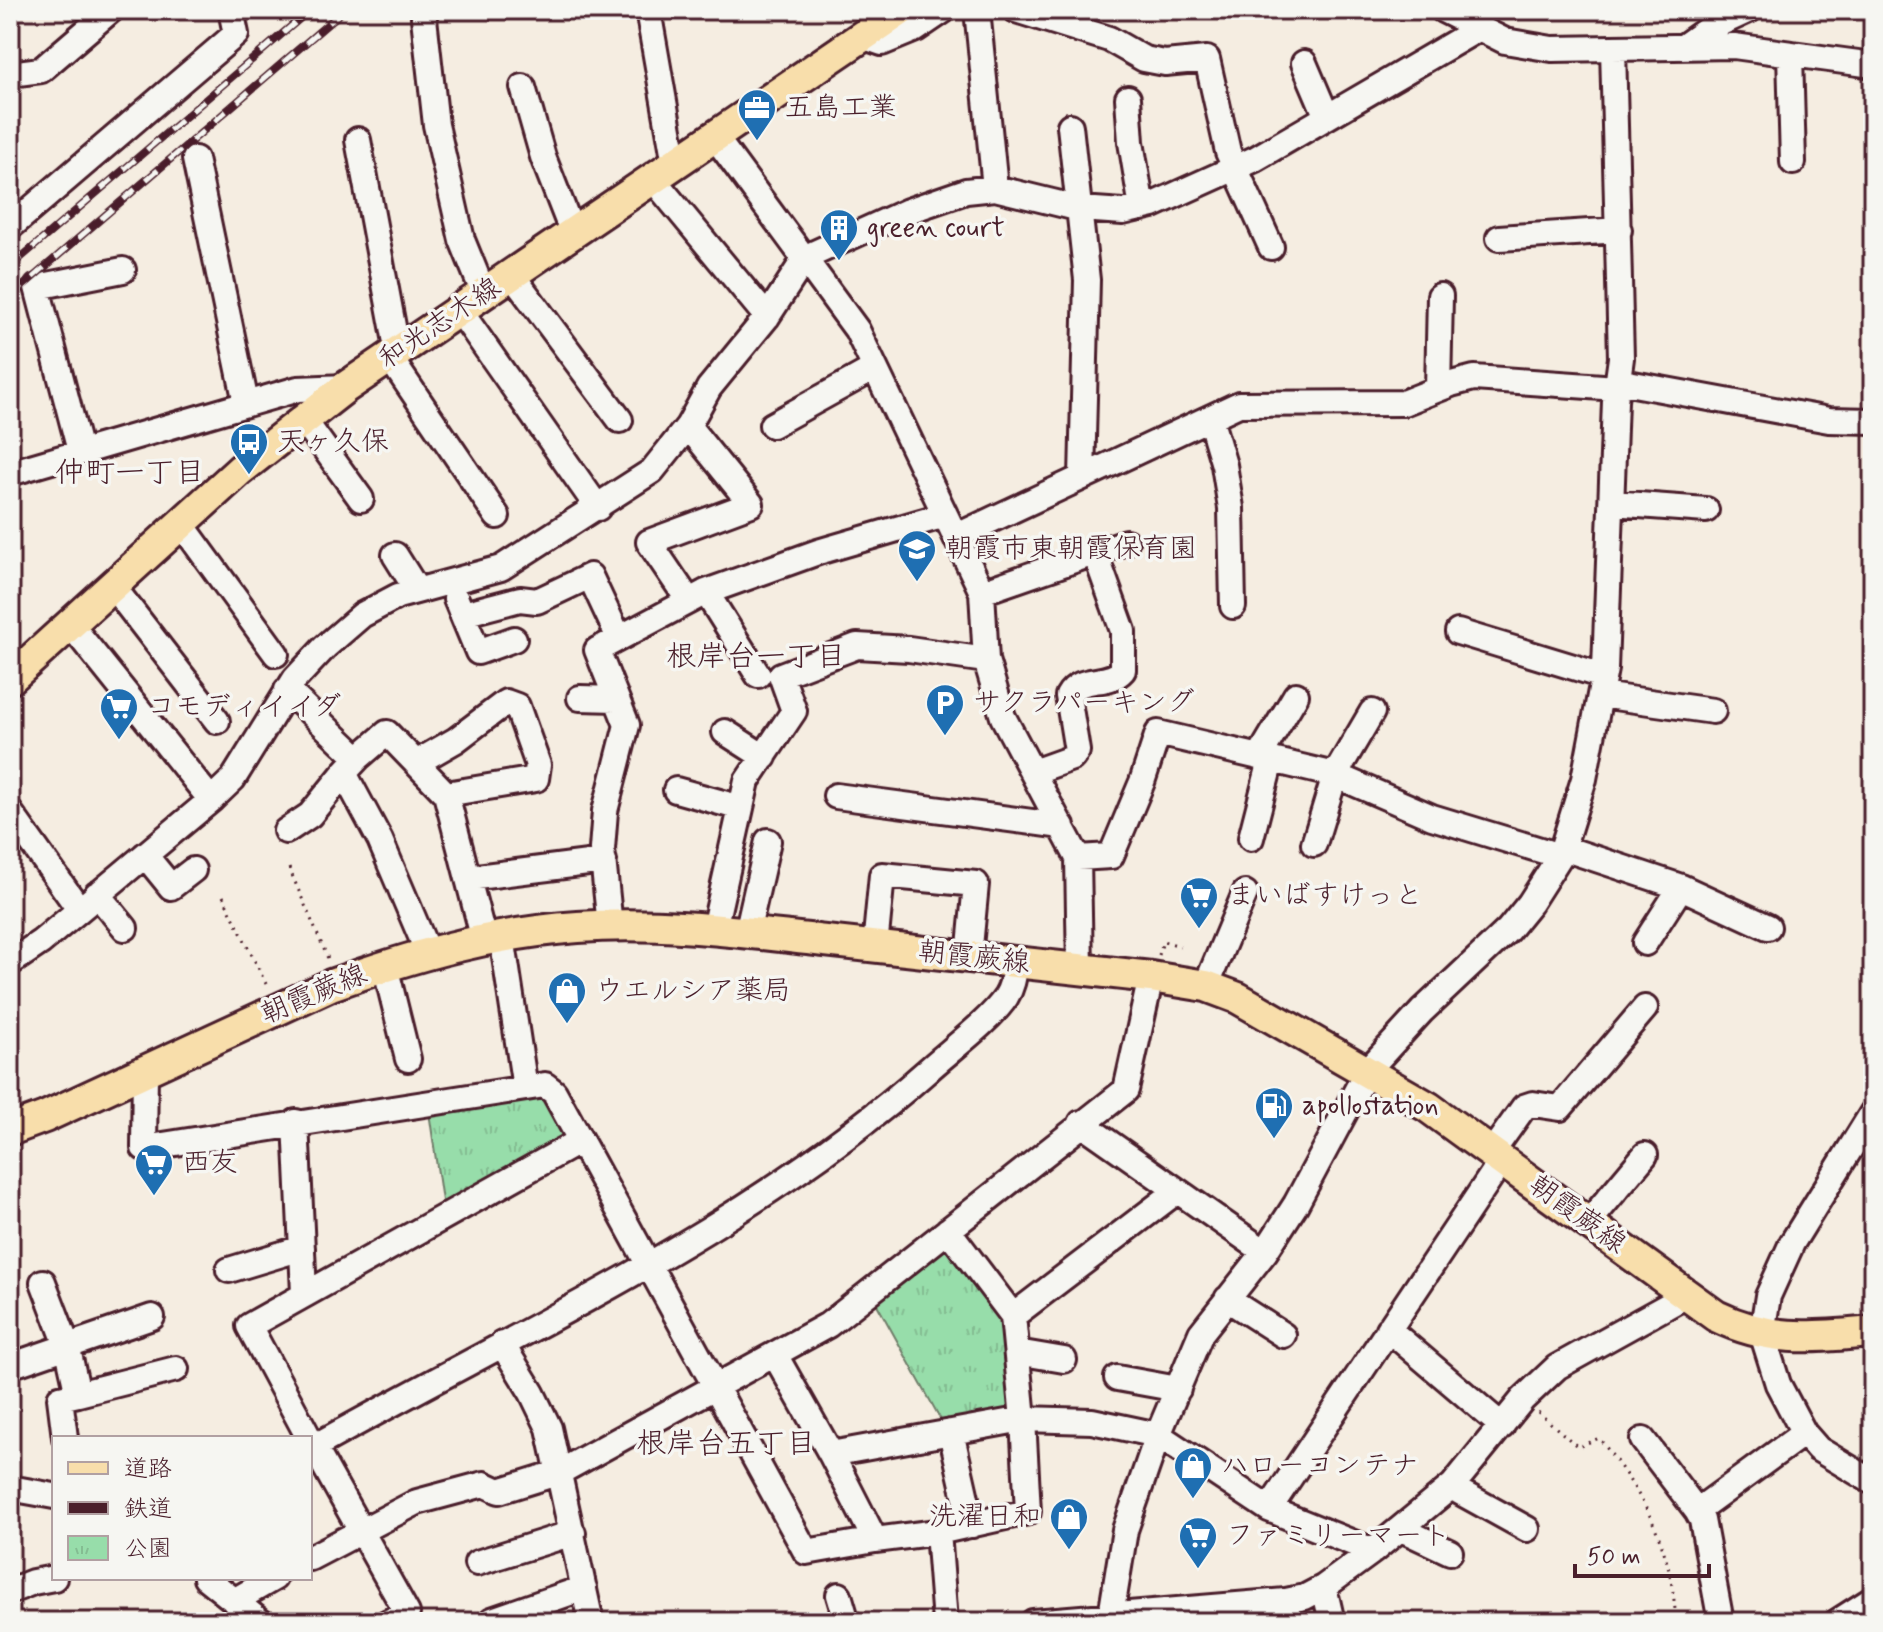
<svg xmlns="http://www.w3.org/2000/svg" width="1883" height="1632" viewBox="0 0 1883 1632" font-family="Mynerve,'Klee One',sans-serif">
	<defs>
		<pattern id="park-tufts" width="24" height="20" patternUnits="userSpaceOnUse" patternTransform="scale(2)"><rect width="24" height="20" fill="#97ddaa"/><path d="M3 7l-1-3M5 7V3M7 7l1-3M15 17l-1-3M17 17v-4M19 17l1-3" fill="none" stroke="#84bd92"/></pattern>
	</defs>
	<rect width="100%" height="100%" fill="#f5ede1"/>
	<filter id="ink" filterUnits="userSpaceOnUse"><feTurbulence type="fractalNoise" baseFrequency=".0125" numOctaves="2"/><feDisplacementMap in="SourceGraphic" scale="16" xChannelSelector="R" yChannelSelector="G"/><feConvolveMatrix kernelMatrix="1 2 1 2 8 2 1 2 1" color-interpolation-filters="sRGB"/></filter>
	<g filter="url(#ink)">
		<!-- park -->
		<path fill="url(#park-tufts)" stroke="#707e6a" stroke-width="2" d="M540,1095l9,5 17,32 -2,8 -121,68 -14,-96z
			M941,1246h10l57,73 4,92 -70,11 -68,-123z"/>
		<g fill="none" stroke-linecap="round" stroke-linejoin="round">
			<defs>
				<path id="minor" d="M648,10l27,154
					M977,10l18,178
					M1016,10l93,29 35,20 21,4 42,-4 21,93 43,95
					M1443,10l62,31 47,8 182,-3 139,19
					M424,18l12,107 26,115 22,54
					M862,36l20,7 34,-14 28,-19
					M1684,46l24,-17 41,-19
					M1790,54l3,108
					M1304,63l23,54
					M10,74l31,-4 70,-60
					M523,87l20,70 30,77
					M1128,98l3,44 11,66
					M1070,126l17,154 -5,197
					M715,137l142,193 125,262 4,68 17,57 75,141 2,112
					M358,140l40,213
					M195,159l51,244
					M653,179l114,138
					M10,227l226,-193 -5,-24
					M1499,238l120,-8
					M512,275l108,145
					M460,311l138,197
					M390,358l107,158
					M1438,389l2,-93
					M1210,418l14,47 7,43 2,98
					M304,420l57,79
					M772,425l103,-57
					M688,426l63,78 -102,38 40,59
					M80,451l-43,-164 86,-17
					M10,473l288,-84 48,-2
					M1612,503l94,7
					M180,522l96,132
					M957,536l282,-132 164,-1 48,-19 23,-6 143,10 11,-5 201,37 44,1
					M395,555l22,35
					M111,584l106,137
					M706,592l52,83
					M982,592l144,-50
					M456,599l22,53 36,-13
					M463,614l57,-15 17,2 53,-25 29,62
					M70,624l141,176
					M1458,632l145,44
					M287,690l71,68 29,-25 59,61 38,146
					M1600,695l113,16
					M580,698l36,1
					M725,732l39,25
					M1259,757l37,-62
					M358,758l-14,15 36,67 48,113
					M416,763l40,-23 50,-38 11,4 21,59 -2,14 -90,15
					M1033,772l39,-14 5,-7 -9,-55c12,-22 40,-9 55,-26v-39l-28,-78
					M676,790l65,18
					M836,796l226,30
					M10,812l69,97
					M286,831l24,-16 34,-42
					M1251,838l20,-78
					M1314,844l21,-69 37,-63
					M1563,848l118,39 87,40
					M145,855l26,32 22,-17
					M1078,858l33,-2 31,-74 16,-49 177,42 97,42 128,39
					M469,878l135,-17
					M97,894l28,34
					M610,926l-8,-77 3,-38 22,-86 -30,-75 109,-58 112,-40 127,-37
					M714,929l33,-148 47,-70 -13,-36 76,-29 52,3 77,11
					M747,933l21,-92
					M502,937l23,151
					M1645,943l36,-56
					M875,947l7,-72 94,9 -7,73
					M10,963l31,-21 170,-142 22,-21 62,-100 30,-32 37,-32 36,-19 103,-28 151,-97 36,-45 21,-38 58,-71 39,-60 102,-46 58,-20 29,-3 86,21 42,3 30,-7 102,-46 223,-130
					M385,966l23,93
					M1206,986l39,-93
					M145,1071l-1,77 401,-63 9,7 252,460 69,-12 63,-8 90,-20 -5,-93 -10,-103 164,-125
					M1873,1112l-81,131 -24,53 -6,37 16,51 26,49 14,16 55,33
					M296,1122l8,171
					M1081,1123l184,129
					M1492,1152l32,-45 9,-3 27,4 85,-100
					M1588,1223l57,-68
					M948,1230l65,86
					M229,1270l73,-22
					M43,1282l24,63 11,49 -18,4 5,40
					M1227,1299l56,36
					M1388,1329l114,97
					M502,1344l30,49 17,35 42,194
					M1017,1352l47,8
					M775,1355l56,99
					M10,1366l142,-49
					M1117,1378l61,11
					M78,1394l98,-25
					M951,1432l21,93
					M309,1438l-60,-112 331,-185
					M310,1440l97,173 -19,9
					M1643,1440l54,71
					M310,1449c207,-117 438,-219 617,-378 23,-21 63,-50 79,-74 7,-11 8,-23 10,-35
					M1453,1485l7,7 67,37
					M10,1488l44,8
					M1269,1509l233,-349
					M1401,1529l49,23
					M938,1532l7,90
					M875,1540l-44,-86 192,-35 69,2 66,14 111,74 104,42
					M310,1558l107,-56 67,-18 15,7 61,-19 268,-147 298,-235 25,-113
					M477,1563l96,-30
					M206,1578l55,44
					M1324,1587l8,35
					M10,1591l23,-9 21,-4
					M839,1595l8,27
					M234,1601l40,-23
					M492,1620l92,-32
					M1033,1622l253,-21 19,-4 19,-10 49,-36 80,-66 70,-86 34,-32 130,-72
					M1110,1622l15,-92 33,-95 43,-102 64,-81 31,-48 71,-133 55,-60 86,-81 22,-27 30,-47 24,-77 21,-110 10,-268 6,-43 -8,-310
					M1721,1622l-19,-102 -5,-9 107,-78
					M1837,1622l36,-23"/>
				<path id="major" d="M10,679l230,-209 106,-83 555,-377
					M10,1130l35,-13 286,-132c80,-29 161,-52 247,-58 82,-6 165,5 247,14 109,12 217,24 326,36l55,9 32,12 190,109 288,209c55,27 99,21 157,16"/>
			</defs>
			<!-- minor casing -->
			<use href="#minor" stroke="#4a1f2b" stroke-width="30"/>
			<!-- major casing -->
			<use href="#major" stroke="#4a1f2b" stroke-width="36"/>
			<!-- path -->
			<path stroke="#4a1f2b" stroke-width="3" stroke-dasharray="2 6" stroke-linecap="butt" d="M289,868l40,93
				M223,896l45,92
				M1159,955l4,-14 17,5
				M1538,1412l40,35 21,-9c47,61 72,105 77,184"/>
			<!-- minor -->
			<use href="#minor" stroke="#f6f6f2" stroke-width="24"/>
			<!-- major -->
			<use href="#major" stroke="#f8deab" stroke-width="30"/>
			<defs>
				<path id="rail" d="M10,267l300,-257
					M10,297l334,-287"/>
			</defs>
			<!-- rail casing -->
			<use href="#rail" stroke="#4a1f2b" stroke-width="8"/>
			<!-- rail -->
			<use href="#rail" stroke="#f6f6f2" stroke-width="5" stroke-dasharray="15" stroke-linecap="butt"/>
		</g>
	</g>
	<!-- icons -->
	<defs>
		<symbol id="office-pin" viewBox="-11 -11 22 30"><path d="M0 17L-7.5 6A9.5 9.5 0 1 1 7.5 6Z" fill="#1f6fb2" stroke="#f6f6f2"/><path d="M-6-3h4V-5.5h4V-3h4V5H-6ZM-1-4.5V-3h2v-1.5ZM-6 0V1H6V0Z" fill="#fff"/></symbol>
		<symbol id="building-pin" viewBox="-11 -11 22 30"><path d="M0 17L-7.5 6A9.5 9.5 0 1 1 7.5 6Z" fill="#1f6fb2" stroke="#f6f6f2"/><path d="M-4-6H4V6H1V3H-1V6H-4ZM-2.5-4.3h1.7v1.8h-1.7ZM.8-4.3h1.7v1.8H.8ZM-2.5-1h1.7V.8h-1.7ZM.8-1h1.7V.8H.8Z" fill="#fff"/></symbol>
		<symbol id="bus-pin" viewBox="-11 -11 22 30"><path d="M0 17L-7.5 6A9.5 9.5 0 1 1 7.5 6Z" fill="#1f6fb2" stroke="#f6f6f2"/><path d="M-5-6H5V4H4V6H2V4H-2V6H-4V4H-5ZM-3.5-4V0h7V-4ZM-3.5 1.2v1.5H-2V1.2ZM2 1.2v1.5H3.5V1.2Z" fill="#fff"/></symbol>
		<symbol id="school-pin" viewBox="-11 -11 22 30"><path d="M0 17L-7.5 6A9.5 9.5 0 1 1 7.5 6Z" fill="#1f6fb2" stroke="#f6f6f2"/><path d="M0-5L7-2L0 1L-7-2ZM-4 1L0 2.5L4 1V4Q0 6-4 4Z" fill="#fff"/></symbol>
		<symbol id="parking-pin" viewBox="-11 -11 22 30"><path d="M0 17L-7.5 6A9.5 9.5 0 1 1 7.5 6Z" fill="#1f6fb2" stroke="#f6f6f2"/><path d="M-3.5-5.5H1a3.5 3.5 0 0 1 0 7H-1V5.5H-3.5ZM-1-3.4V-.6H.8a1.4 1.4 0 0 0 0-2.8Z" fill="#fff"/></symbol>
		<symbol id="supermarket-pin" viewBox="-11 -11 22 30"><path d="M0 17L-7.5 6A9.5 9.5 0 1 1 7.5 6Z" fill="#1f6fb2" stroke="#f6f6f2"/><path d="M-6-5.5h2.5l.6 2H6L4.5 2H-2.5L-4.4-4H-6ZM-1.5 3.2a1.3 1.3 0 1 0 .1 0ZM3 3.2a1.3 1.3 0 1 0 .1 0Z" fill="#fff"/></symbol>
		<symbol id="shop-pin" viewBox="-11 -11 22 30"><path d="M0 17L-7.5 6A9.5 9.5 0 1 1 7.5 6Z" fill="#1f6fb2" stroke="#f6f6f2"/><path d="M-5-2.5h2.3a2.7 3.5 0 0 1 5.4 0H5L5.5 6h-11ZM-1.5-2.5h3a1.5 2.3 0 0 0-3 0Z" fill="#fff"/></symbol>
		<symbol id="fuel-pin" viewBox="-11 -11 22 30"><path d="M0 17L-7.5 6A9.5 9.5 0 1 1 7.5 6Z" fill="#1f6fb2" stroke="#f6f6f2"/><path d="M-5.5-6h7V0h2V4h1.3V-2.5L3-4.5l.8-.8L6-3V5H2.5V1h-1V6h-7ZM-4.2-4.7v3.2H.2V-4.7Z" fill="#fff"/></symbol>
	</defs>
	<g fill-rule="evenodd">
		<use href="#office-pin" x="735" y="86" width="44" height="60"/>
		<use href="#building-pin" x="817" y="206" width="44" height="60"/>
		<use href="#bus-pin" x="227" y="420" width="44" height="60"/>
		<use href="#school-pin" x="895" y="527" width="44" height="60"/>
		<use href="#parking-pin" x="923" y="681" width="44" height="60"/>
		<use href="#supermarket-pin" x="97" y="685" width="44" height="60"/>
		<use href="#supermarket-pin" x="1177" y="874" width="44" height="60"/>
		<use href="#shop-pin" x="545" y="969" width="44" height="60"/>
		<use href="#fuel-pin" x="1252" y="1084" width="44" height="60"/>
		<use href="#supermarket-pin" x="132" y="1141" width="44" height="60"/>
		<use href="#shop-pin" x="1171" y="1444" width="44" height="60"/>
		<use href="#shop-pin" x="1047" y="1495" width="44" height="60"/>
		<use href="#supermarket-pin" x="1176" y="1514" width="44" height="60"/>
	</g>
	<g text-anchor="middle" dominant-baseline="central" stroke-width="7" stroke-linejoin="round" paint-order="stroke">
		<!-- poi labels -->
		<g font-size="28" fill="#4a1f2b" stroke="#f6f6f2" text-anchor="start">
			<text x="785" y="108">五島工業</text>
			<text x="867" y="228">green court</text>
			<text x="277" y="442">天ヶ久保</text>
			<text x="945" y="549">朝霞市東朝霞保育園</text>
			<text x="973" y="703">サクラパーキング</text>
			<text x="147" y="707">コモディイイダ</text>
			<text x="1227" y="896">まいばすけっと</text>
			<text x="595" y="991">ウエルシア薬局</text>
			<text x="1302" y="1106">apollostation</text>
			<text x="182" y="1163">西友</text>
			<text x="1221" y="1466">ハローコンテナ</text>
			<text x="1041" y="1517" text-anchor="end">洗濯日和</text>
			<text x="1226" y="1536">ファミリーマート</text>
		</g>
		<!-- street labels -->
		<g font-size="28" fill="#4a1f2b" stroke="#f6f6f2">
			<text transform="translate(440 324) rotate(-34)">和光志木線</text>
			<text transform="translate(974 958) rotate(6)">朝霞蕨線</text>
			<text transform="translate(314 995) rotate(-23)">朝霞蕨線</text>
			<text transform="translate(1577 1215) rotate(36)">朝霞蕨線</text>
		</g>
		<!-- neighbourhood labels -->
		<g font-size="30" fill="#4a1f2b" stroke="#f6f6f2">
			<text x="130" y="473">仲町一丁目</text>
			<text x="756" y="657">根岸台一丁目</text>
			<text x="726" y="1444">根岸台五丁目</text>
		</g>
	</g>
	<!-- margin -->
	<rect width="1883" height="1632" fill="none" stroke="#f6f6f2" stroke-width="40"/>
	<rect x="20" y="20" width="1843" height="1592" fill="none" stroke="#4a1f2b" stroke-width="3" filter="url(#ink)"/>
	<!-- legend -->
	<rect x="52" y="1436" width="260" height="144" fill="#f6f6f2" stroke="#b1a0a2" stroke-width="2"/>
	<rect x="68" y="1462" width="40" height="12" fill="#f8deab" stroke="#b1a0a2" stroke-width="2"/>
	<text x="124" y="1476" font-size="24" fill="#4a1f2b">道路</text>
	<rect x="68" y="1502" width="40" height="12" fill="#4a1f2b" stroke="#b1a0a2" stroke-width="2"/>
	<text x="124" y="1516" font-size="24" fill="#4a1f2b">鉄道</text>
	<rect x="68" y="1536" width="40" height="24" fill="url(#park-tufts)" stroke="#b1a0a2" stroke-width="2"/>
	<text x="124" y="1556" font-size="24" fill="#4a1f2b">公園</text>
	<!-- scale -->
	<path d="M1575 1564v12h134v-12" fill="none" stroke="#4a1f2b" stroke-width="4"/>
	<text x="1587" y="1564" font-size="24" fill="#4a1f2b" stroke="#f6f6f2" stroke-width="6" paint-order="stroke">50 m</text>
</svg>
